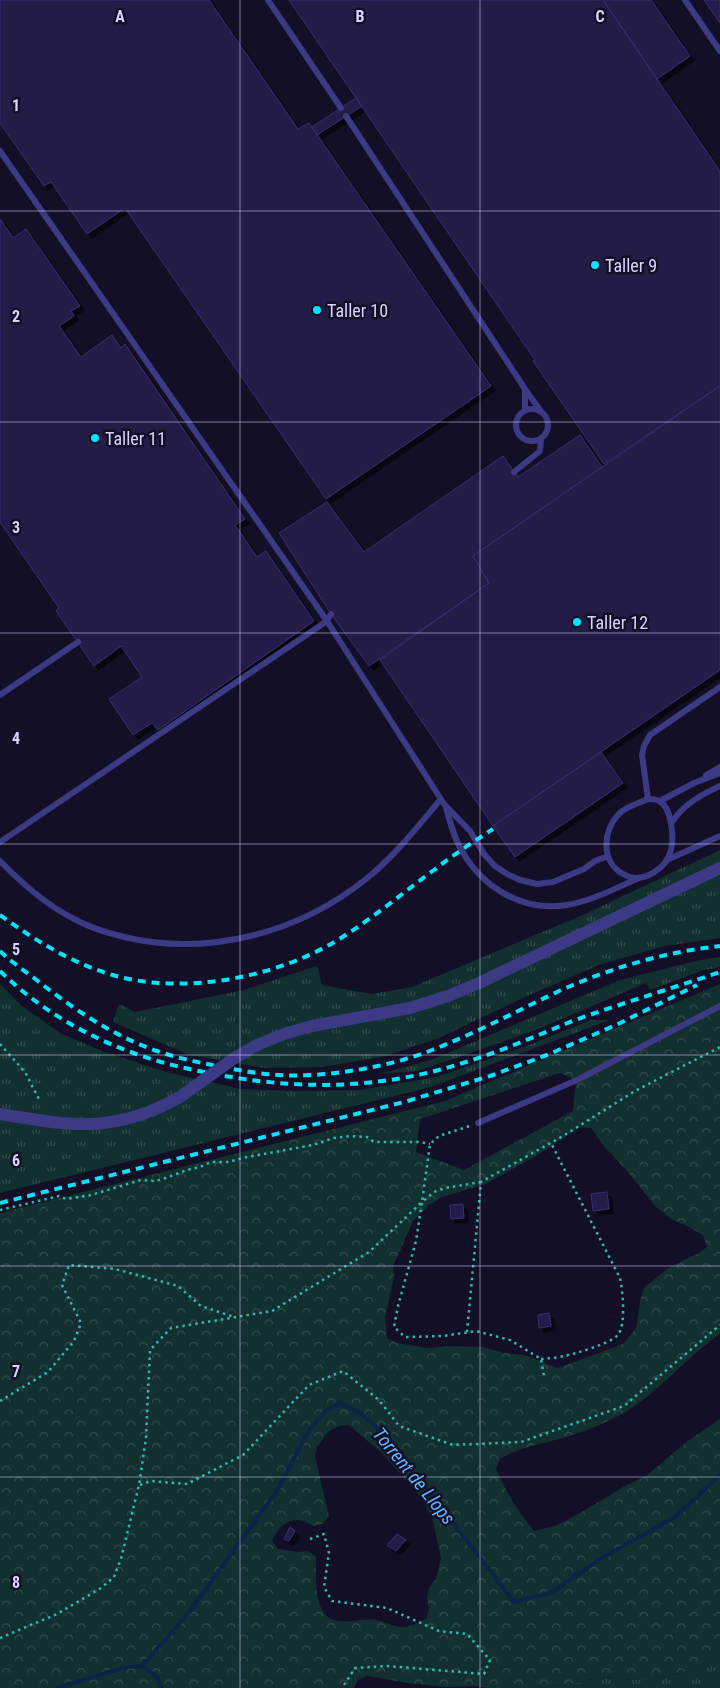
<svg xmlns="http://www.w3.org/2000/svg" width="720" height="1688" viewBox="0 0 720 1688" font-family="'Roboto Condensed',sans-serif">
	<defs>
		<pattern id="grass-tufts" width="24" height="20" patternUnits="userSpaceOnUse" patternTransform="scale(1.25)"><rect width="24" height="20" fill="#12302f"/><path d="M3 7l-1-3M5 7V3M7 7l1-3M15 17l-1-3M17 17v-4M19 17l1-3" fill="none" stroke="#344d4e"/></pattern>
		<pattern id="forest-crowns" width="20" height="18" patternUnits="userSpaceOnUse" patternTransform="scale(1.25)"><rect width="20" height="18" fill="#12302f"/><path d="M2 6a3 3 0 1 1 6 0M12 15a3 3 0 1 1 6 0" fill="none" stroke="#344d4e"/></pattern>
		<filter id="shadow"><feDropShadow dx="4.5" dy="4.5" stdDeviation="0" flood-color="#0009"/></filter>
	</defs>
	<rect width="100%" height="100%" fill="#130f26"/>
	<!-- grass -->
	<path fill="url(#grass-tufts)" d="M720,850v88l-56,8 -65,19 -74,32 -86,41 -57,19 -60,10 -58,1 -75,-13 -76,-33 6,-18 16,8 109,-22 73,-24 5,19 49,9 41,-7 173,-73z
		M720,957v10l-16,3 -54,20 -4,-7 -108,46 -76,27 -45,15 -37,3 51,-14 189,-80 80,-20z
		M0,984l22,22 38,27 42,18 61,20 77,18 55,2 65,-1 76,-13 88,-30 67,-27h19l-179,67 -431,106z
		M720,1656v32h-183l39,-5 20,-5 21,-1 12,3 34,-3 25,-6z"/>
	<!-- forest -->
	<path fill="url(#forest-crowns)" fill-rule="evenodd" d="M720,984v350c-35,24 -61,59 -98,80 -17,9 -35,17 -53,22 -25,8 -45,9 -69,23l-4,10c10,23 22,43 38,62l21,-5 20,-10 50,-30 21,-10 42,-35 32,-22v237l-32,15 -25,6 -23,3h-11l-12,-3 -21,1 -20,5 -39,5h-49l-13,-2 -30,1 -37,-4 -41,-7 -9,4 -4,8h-354v-475l445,-112zM560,1073l16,7 -3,31 -109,59 -48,-18 4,-33zM580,1127l11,1 12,17 24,26 29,36 17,13 12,5 18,10 4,12 -8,6 -29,14 -25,20 -4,10 -5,31 -13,16 -65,24 -34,-13 -20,-2 -21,-6 -34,-1 -22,2 -30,-5 -10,-5 -2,-20 9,-41 -1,-11 20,-45 16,-16 13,-8 44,-13 56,-32zM349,1425l35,30 38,44 10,18 9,41 -5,21 -7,9 -2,10 2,10 -2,10c-8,4 -19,11 -29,9 -7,-2 -14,-6 -22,-7 -13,-2 -26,3 -38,1 -26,-3 -22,-46 -22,-64l-8,-6 -10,1 -20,-3 -6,-8c8,-19 23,-27 41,-15l10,-2 6,-8 -14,-59 2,-10 12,-16 10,-5z"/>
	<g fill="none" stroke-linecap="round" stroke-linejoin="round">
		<!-- stream -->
		<path stroke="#0c2248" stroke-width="4" d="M142,1666l15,11 4,11
			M57,1688l69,-21 16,-1 46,-52 90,-125 31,-59 16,-18 15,-9 23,12 25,24 126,163 36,-9 52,-35 73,-41 45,-42"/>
	</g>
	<!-- building -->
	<path fill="#241b47" stroke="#3b2d73" filter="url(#shadow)" d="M0,0h209l89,129 11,-6 182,263 -165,113 -201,-291 -38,26 -36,-52 -7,4 -44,-63z
		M289,0h314l117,171v215l-116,78 -71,-103 2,-1z
		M603,0h48l39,56 -33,23z
		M704,0h16v23z
		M356,98l6,8 -45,29 -5,-8z
		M0,219l13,19 13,-9 54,77 -9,5 3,5 -15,10 22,31 31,-22 9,13 4,-4 120,175 -10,6 22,32 9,-6 48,70 -156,109 -6,-7 -19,12 -24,-36 33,-22 -21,-31 -27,20 -38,-55 3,-3 -59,-86z
		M720,386v284l-227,156 -113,-166 109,-77 -16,-27z
		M580,435l22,32 -129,89 16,27 -120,83 -38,-52 -52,-81 48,-31 37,50 139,-96 15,21z
		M601,752l22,31 -108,74 -22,-31z
		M607,1192l2,17 -16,2 -2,-17z
		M463,1204l1,14 -13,1 -1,-14z
		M549,1313l2,13 -12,2 -1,-13z
		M290,1527l5,4 -6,10 -5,-2z
		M397,1534l9,6 -10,11 -9,-6z"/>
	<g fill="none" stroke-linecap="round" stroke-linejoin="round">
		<!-- path -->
		<path stroke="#2fb8b0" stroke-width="2.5" stroke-dasharray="2.5 4" stroke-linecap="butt" d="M0,1044l25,28 15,29
			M481,1182l-36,6 -11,4 -12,10 -6,39 -18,65 -4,21 11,10 38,-1 33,-5 34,9 31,19 3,17
			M0,1210l59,-14 7,3 25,-4 50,-15 14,1 8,-2 24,-9 13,-3 11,-5h18l13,-4 71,-13 21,-7 16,-2 17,1 7,5h46l10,2
			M467,1332l14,-150 82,-46 72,-45 85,-44
			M541,1359c8,-1 16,-1 23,-3 11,-2 47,-13 54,-21 8,-11 5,-43 2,-57l-69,-135
			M0,1401l48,-29 26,-31 7,-18 -19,-38 7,-20 46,4 63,17 23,20 33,11
			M140,1485l11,-4 36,3 56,-29 66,-70 34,-14 36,29 20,26 54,19 68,-3 103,-36 96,-81
			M310,1539l14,-5 5,19 -5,34 8,14 55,7 52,23 28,3 23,26 -6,14 -97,-8 -32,2 -13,20
			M0,1638l57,-24 44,-26 13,-11 7,-18 18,-74 7,-47 4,-88 21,-22 101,-17 97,-59 53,-50 8,-58 9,-8 31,-10"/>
		<!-- service -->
		<path stroke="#3d3a85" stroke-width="6" d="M268,0l73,108
			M685,0l35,51
			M346,116l179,273v21
			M0,151l327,470 117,183 26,27 14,23 11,12 12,8 13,6 17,4 16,-2 31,-13 11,-8 13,-5
			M525,389l15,21
			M516 425a16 16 0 1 1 32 0a16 16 0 1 1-32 0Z
			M514,472l26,-21 1,-13
			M0,695l78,-53
			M706,775l14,-8
			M648,799c3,0 8,0 11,2 13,6 15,37 12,49 -4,18 -27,33 -44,26 -27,-11 -26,-46 -6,-64 7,-6 18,-9 27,-13z
			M648,799l-6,-44 2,-9 6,-11 70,-48
			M660,801l34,-18 26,-10
			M446,807c4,15 8,31 16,44 21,37 61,61 105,54 25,-4 49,-17 72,-27
			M672,822c12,-18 29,-27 48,-36
			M0,842l327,-221 4,-7
			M667,860l53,-24
			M0,861c23,23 45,43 74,58 15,8 33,14 50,18 84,20 175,-4 242,-58 29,-23 52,-53 75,-80
			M478,1123l99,-43 143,-74"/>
		<!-- minor -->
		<path stroke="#3d3a85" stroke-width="12" d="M257,1045l27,-11 28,-8 98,-18 38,-12 31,-13 241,-115
			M0,1114c72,12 114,20 180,-17"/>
		<!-- rail -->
		<path stroke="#00e5ff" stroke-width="4" stroke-dasharray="8 6" stroke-linecap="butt" d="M0,915c36,26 76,51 120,62 68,17 156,0 216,-36 35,-21 65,-47 98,-71 19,-15 39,-28 59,-41
			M0,951c10,10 22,18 34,27 38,30 77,57 123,73 20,7 40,11 60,15 21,4 41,8 62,9 45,3 111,-8 153,-25 44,-17 85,-39 127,-59 51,-23 106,-39 161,-45
			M0,971c50,49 117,82 185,97 97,22 186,25 281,-6 36,-11 70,-26 104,-40 49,-18 100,-33 150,-50
			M0,1203l404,-101 86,-26 57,-21 69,-30 81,-40"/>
		<!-- minor-bridge -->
		<path stroke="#3d3a85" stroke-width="12" d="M180,1097l53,-38 24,-14"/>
	</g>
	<!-- grid -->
	<path fill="none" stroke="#d9d4ff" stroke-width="1" stroke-opacity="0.55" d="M240,0v1688M480,0v1688M0,211h720M0,422h720M0,633h720M0,844h720M0,1055h720M0,1266h720M0,1477h720"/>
	<!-- markers -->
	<g fill="#00e5ff" stroke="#130f26" stroke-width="2">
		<circle cx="595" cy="265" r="5"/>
		<circle cx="317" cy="310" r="5"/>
		<circle cx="95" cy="438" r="5"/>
		<circle cx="577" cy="622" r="5"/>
	</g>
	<g text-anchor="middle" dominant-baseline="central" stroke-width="5" stroke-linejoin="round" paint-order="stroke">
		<!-- poi labels -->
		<g font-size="18" fill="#d9d4ff" stroke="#130f26" text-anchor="start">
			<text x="605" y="265">Taller 9</text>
			<text x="327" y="310">Taller 10</text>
			<text x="105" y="438">Taller 11</text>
			<text x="587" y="622">Taller 12</text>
		</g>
		<!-- water labels -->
		<g font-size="19" font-style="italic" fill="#62b6ff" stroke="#130f26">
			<text transform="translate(414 1476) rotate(51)">Torrent de Llops</text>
		</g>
	</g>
	<g font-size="16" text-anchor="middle" font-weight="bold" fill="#d9d4ff" stroke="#130f26" stroke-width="5" stroke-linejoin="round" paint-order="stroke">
		<text x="120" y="22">A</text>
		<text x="360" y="22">B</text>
		<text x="600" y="22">C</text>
		<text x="16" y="111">1</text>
		<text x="16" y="322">2</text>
		<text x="16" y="533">3</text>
		<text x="16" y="744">4</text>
		<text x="16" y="955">5</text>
		<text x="16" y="1166">6</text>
		<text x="16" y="1377">7</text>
		<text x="16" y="1588">8</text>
	</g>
</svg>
